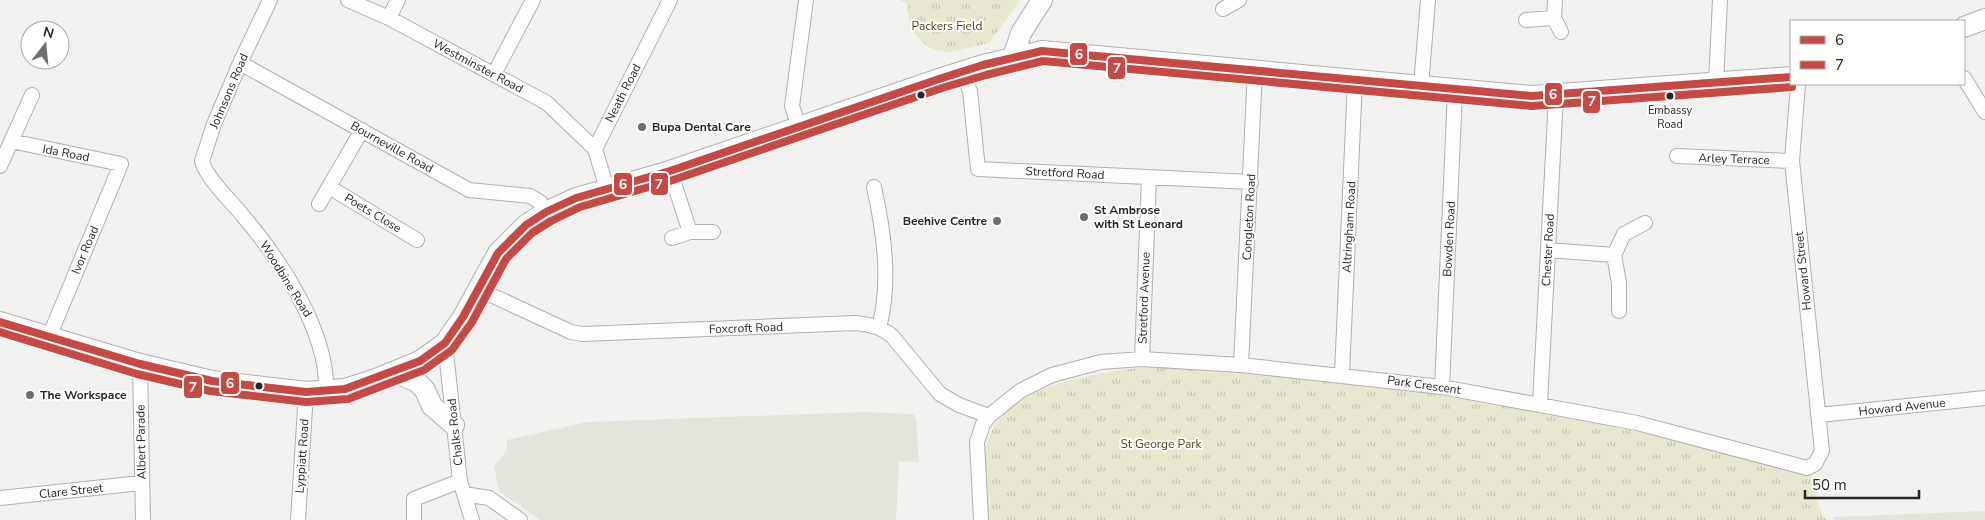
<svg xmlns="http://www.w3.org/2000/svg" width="1985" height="520" viewBox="0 0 1985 520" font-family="'Nunito Sans',sans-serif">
	<defs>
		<pattern id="park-tufts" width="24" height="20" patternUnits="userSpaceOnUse" patternTransform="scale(1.25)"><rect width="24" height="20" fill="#e8e7d0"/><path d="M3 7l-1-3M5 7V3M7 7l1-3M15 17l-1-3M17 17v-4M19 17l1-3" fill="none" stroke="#c7c6b2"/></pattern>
	</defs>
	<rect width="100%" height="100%" fill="#f1f1ef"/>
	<!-- built -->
	<path fill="#e4e4dd" d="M864,412l49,2 3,5 3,43 -20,-1 -3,59h-356l-41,-29 -5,-24 13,-17v-10l80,-18z
		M1985,511v9h-151l-1,-3z"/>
	<!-- park -->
	<path fill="url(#park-tufts)" d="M899,0h121l-31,43c-14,3 -29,8 -42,9 -26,0 -41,-27 -40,-49z
		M1159,366c97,8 195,13 291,28 122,19 242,51 362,82l7,31 5,11 7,2h-842c-3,-23 -7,-49 -3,-73 13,-65 121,-76 173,-81z"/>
	<!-- pitch -->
	<path fill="#e8e7d0" d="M1219,507l1,13h-76l-1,-5z"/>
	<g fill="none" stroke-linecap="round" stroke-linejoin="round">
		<defs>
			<path id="minor" d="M270,0l-30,63 -26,61 -12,37c4,17 30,41 41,55 37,43 86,117 83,176
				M348,0l41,18 158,85 48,46
				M1555,0l-1,18 7,14
				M1223,9l16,-9
				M389,18l9,-18
				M1526,20l28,-2
				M240,63l229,127 61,6 10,6 6,10
				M962,72l8,19 8,78 273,13
				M494,74l39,-74
				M1964,78l21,34
				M1716,83l4,-83
				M1421,86l7,-86
				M799,128l-7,-22 14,-106
				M11,141l110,23 -72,173
				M1677,156l115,5
				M0,166l32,-71
				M670,171l20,61
				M329,187l88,53
				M874,187c10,45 17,95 5,141
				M607,189l-12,-40 75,-149
				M319,204l43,-74
				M672,238l18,-6h23
				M1548,250l66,5
				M478,289l93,43 11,2 273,-11c14,1 27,4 37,13l48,58 19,11 30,11
				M1619,311v-28l-5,-28 10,-21 21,-11
				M445,343l15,138 12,39
				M1142,359l7,-181
				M140,364l3,156
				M1241,365l14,-295
				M1342,374l13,-294
				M1442,387l13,-296
				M1540,404l16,-308
				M1819,415l166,-17
				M464,494l25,4 31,22
				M0,498l141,-15
				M298,520l8,-128
				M414,520v-21l46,-18
				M981,520l-4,-78 6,-18 6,-8 31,-25 32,-16 49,-13 41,-3 99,6 201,22 195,36 170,45 8,-4 7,-13 -30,-290 6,-77"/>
			<path id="secondary" d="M1964,27l21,-8
				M1013,57l8,-24 21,-33
				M0,322l140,42 72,17 94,11 39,-3 31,-10 44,-18 25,-18 18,-26 35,-64 28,-28 20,-13 30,-14 94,-27 269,-92 44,-14 59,-14 490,45 259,-19
				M388,374h11l18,8 8,8 7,16 22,19"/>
		</defs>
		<!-- minor casing -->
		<use href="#minor" stroke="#b0b0ae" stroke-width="16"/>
		<!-- secondary casing -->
		<use href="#secondary" stroke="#b0b0ae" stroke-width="22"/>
		<!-- minor -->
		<use href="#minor" stroke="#fdfdfd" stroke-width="14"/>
		<!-- secondary -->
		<use href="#secondary" stroke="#fdfdfd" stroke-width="20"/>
		<defs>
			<path id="bus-1" d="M0,322l140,42 72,17 94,11 39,-3 75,-28 25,-18 18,-26 35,-64 28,-28 20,-13 30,-14 94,-27 269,-92 44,-14 59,-14 490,45 259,-19"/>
			<path id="bus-2" d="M0,332l137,42 73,17 96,11 42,-3 76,-29 28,-20 20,-28 34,-63 26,-26 19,-12 29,-14 93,-27 269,-92 44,-13 57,-14 489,45 260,-19"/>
		</defs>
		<!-- bus-1 casing -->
		<use href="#bus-1" stroke="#fffffe" stroke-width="11"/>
		<!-- bus-2 casing -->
		<use href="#bus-2" stroke="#fffffe" stroke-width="11"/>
		<!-- bus-1 -->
		<use href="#bus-1" stroke="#c64945" stroke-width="8"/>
		<!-- bus-2 -->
		<use href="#bus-2" stroke="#c64945" stroke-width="8"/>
	</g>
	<!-- markers -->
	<g fill="#272725" stroke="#fffffe" stroke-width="2">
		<circle cx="921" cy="95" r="4.5"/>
		<circle cx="1670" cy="96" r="4.5"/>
		<circle cx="259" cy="386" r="4.5"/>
	</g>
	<g fill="#6e6e6c" stroke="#fffffe" stroke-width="2">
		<circle cx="642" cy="127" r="5"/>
		<circle cx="1084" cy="217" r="5"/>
		<circle cx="997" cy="221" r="5"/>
		<circle cx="30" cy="395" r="5"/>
	</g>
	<g text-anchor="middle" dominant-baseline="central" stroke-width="4" stroke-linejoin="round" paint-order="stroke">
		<!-- bus labels -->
		<g font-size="11" fill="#272725" stroke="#fffffe">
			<text x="1670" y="110">Embassy<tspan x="1670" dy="14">Road</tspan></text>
		</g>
		<!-- park labels -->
		<g font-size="12" fill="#4d4a1c" stroke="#fffffe">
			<text x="947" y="26">Packers Field</text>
			<text x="1161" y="444">St George Park</text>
		</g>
		<!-- street labels -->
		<g font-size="12" fill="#272725" stroke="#fffffe">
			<text transform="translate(478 66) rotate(28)">Westminster Road</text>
			<text transform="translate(229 91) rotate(-67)">Johnsons Road</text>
			<text transform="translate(623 93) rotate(-63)">Neath Road</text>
			<text transform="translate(392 147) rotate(29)">Bourneville Road</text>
			<text transform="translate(66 153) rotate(11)">Ida Road</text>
			<text transform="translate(1734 159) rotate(2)">Arley Terrace</text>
			<text transform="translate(1065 173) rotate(3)">Stretford Road</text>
			<text transform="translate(373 213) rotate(31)">Poets Close</text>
			<text transform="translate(1249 217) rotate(-87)">Congleton Road</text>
			<text transform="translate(1349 227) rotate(-87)">Altringham Road</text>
			<text transform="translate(1449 239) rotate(-87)">Bowden Road</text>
			<text transform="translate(85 250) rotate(-67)">Ivor Road</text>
			<text transform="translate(1548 250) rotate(-87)">Chester Road</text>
			<text transform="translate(1803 271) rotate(-96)">Howard Street</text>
			<text transform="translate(286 279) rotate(58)">Woodbine Road</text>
			<text transform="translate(1144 298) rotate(-88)">Stretford Avenue</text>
			<text transform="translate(746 328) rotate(-2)">Foxcroft Road</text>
			<text transform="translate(1424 385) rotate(8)">Park Crescent</text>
			<text transform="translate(1902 407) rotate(-6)">Howard Avenue</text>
			<text transform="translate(455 432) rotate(-96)">Chalks Road</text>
			<text transform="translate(141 442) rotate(-91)">Albert Parade</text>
			<text transform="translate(302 456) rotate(-86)">Lyppiatt Road</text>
			<text transform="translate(71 491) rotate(-6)">Clare Street</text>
		</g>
		<!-- poi labels -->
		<g font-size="12" font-weight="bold" fill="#272725" stroke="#fffffe" text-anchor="start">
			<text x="652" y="127">Bupa Dental Care</text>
			<text x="1094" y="210">St Ambrose<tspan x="1094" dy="14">with St Leonard</tspan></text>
			<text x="987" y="221" text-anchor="end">Beehive Centre</text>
			<text x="40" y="395">The Workspace</text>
		</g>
	</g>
	<g stroke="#fffffe" stroke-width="2">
		<rect x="1069" y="42" width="19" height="24" rx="5" fill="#c64945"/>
		<rect x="1107" y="56" width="19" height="24" rx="5" fill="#c64945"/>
		<rect x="1544" y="82" width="19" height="24" rx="5" fill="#c64945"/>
		<rect x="1582" y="90" width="19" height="24" rx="5" fill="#c64945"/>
		<rect x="650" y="172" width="19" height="24" rx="5" fill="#c64945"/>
		<rect x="613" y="172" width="20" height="24" rx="5" fill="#c64945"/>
		<rect x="220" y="371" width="20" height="24" rx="5" fill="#c64945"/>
		<rect x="183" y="375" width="20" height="24" rx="5" fill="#c64945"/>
	</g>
	<g font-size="14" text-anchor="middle" font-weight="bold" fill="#fff">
		<text x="1079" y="59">6</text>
		<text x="1117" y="73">7</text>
		<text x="1553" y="99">6</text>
		<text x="1592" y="106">7</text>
		<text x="659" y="189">7</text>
		<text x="623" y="189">6</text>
		<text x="230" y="388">6</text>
		<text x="193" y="392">7</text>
	</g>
	<!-- legend -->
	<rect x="1790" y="20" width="175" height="65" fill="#fffffe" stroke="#a9a9a7"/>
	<rect x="1800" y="36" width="25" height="8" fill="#c64945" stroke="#a9a9a7"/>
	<text x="1835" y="45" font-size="15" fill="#272725">6</text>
	<rect x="1800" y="61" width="25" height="8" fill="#c64945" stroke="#a9a9a7"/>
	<text x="1835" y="70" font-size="15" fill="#272725">7</text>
	<!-- north arrow -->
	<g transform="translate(45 45) rotate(16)"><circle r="24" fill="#fffffe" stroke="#a9a9a7"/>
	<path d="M0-4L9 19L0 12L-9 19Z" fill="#6e6e6c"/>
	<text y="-8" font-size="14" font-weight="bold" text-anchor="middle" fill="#272725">N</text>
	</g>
	<!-- scale -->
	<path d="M1805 490v8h114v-8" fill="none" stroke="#272725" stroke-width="2.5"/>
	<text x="1812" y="490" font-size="15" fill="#272725" stroke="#fffffe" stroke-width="4" paint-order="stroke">50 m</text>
</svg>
